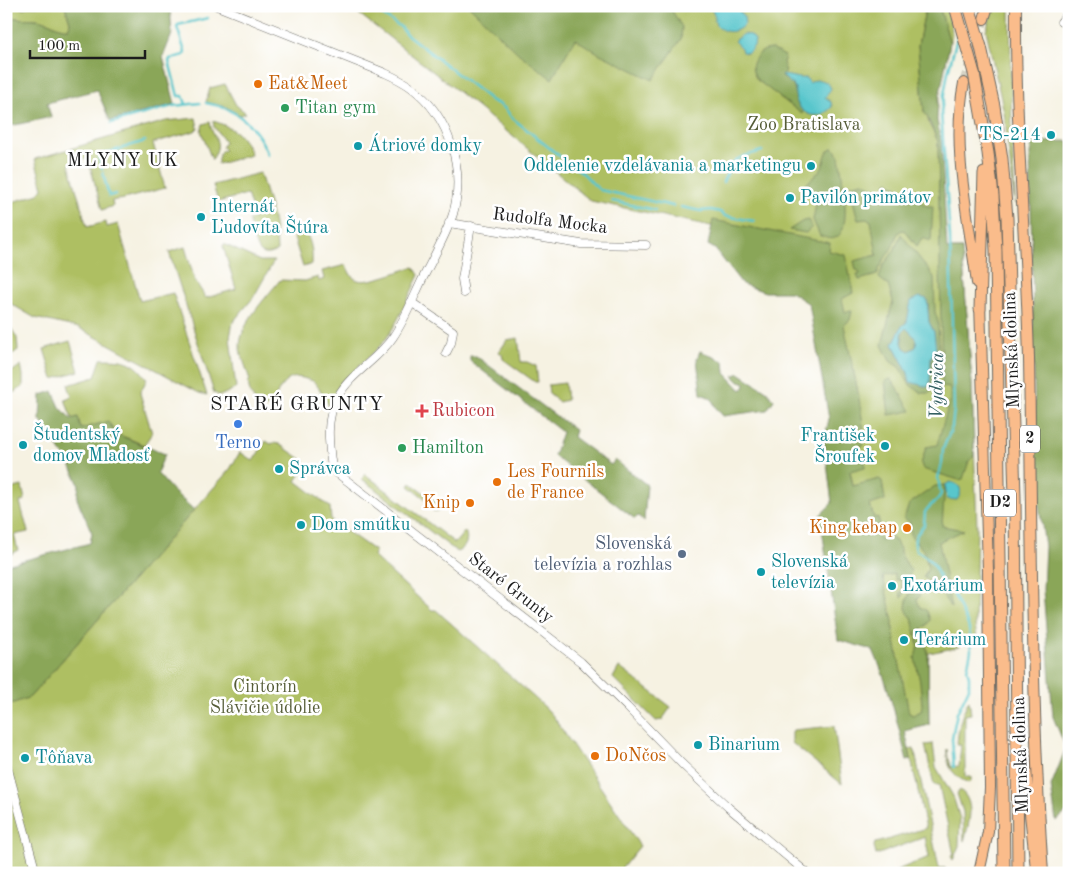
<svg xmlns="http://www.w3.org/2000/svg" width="1075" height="879" viewBox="0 0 1075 879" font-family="'Old Standard TT',serif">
	<rect width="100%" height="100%" fill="#fff"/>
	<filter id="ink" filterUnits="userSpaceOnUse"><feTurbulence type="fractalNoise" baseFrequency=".02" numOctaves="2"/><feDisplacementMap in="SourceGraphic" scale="10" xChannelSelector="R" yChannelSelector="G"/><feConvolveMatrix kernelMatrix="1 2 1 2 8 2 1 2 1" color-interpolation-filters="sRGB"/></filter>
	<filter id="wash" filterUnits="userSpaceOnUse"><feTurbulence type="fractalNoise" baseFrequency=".0096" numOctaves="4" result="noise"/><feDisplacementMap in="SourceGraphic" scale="20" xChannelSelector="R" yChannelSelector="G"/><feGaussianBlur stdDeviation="1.12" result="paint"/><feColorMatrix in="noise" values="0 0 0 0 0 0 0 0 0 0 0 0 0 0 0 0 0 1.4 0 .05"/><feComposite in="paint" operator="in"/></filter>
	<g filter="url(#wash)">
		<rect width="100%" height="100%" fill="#f6f2e2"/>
		<!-- green -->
		<path fill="#aebf62" stroke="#656e3f" d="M6,6h15l1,3 8,-3h35l5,16 -1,6c-9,2 -18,-6 -27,-8 -12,-3 -25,1 -36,-5z
			M349,6h577l-8,39 6,67 3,3 2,9 9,17 2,108h22l10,136 5,143 -2,96 2,15 -18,1v7l-30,6 -1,12 1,60 -24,5 -59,-278 -5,-130 -130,-96 -120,-25 -132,-109z
			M939,6h6c4,12 10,25 5,37z
			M994,6h16l2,131 3,67 -11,-91 -18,-83z
			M225,84l11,21 10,8 -6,2 -14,-8 -20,-5 4,-14z
			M196,118l2,10 -3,3 -42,12 12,45 -45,12v-1l-8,2 1,5 -11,4 -14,-52 -19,6 18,63 19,-5 1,5 11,-3 22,77 33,-8 34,102 -8,-2 -120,-65 -44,-10 -29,-17v-97l32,-10 5,-6 -8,-29 131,-38z
			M213,121c18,5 33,16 38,34l-33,9v-6l3,-7 4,-1 -3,-3 3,-5 -11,-15z
			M210,122c3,20 14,17 2,38l-11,-29 2,-7z
			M260,173c7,25 17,51 17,78 -22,13 -24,-16 -28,-31l6,-2 -8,-24 -29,8 -5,-17z
			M296,227c15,4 17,24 16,37l-9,3 -11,-35z
			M224,244l36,17h14l-21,37 -20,24 -3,15 6,51 -16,8 -6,-3 -45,-141 16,-5 10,34 11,17 30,-9 -13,-43z
			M346,265c3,6 5,13 12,15 10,4 44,-10 56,-13l5,8c-10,21 -23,53 -38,70 -19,21 -42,34 -52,61 -4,-7 -9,-18 -15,-24 -2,-2 -5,-2 -8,-3 -18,-7 -29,9 -32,25l-14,5 -10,-16 -2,-11 2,-2c-3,-9 -6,-18 -9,-26 -7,-25 25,-56 39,-74l25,1 13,-4 1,4 5,-2 -2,-8z
			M6,319l11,19 1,12 -12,9z
			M518,338l3,24h6l9,4 2,16h-3l-32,-23 -1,-5 -3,-2 8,-12z
			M70,341l9,30 -26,8 -9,-30z
			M101,359c23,0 33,1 46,20l-7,14 12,40 -8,12c-10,-4 -20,-9 -30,-11 -34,-7 -37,3 -49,-35l7,-2 -4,-12 27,-8z
			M21,365l2,10v12l-10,6 -7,2v-19z
			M565,383l2,17 -8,2 -10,-8 -1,-9z
			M266,441l5,3 2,-1 6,1 25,17 1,7 -9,13 34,26 1,13 44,31 -2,5 59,54h4l110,98 7,8 87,130 -22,27h-612v-168l24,-8 200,-228 10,-17 13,9z
			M365,474l90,69 10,-12c4,9 1,17 -8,21l-95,-73z
			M411,483l25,19 2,-3 4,5 -3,7h-6l3,-4 -27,-21z
			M22,486l3,14 -5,2 8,30 -14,3 4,15 -12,7v-67z
			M619,667l52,40 -9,13 -6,1 -43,-43z
			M969,700l2,14 -6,1v62h6v4l-2,2c-16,-6 -23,-18 -22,-34l1,10h1l2,8 8,-1 2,-21h-4c1,-15 4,-31 12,-45z
			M834,726l8,58 -50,-41v-11l1,-2z
			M933,744l3,23 17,29 7,23 -1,27 -6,14 -2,-4 3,-1 -15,-70h-5l-9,-40z
			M914,748l25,120h6l1,5h-48l-1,-3 32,-13 -4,-20 -49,18 -2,-9 1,-3 5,-1 46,-14 -17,-79z
			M960,790c16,12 9,34 4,51l-1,-29 -6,-18z"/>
		<!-- forest -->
		<path fill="#8aa658" stroke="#53613a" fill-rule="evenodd" d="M65,6h105l2,28 -9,23 12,47 -65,17 -13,-31 -50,13 4,14 -45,10v-112c11,6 24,2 36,5 9,2 18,10 27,8l1,-6z
			M469,6h200l13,21 -1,12 -28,41 -53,-26 -25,-15 -23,40 -34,-26z
			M926,6h13l11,37 -12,60 -1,17 4,21 6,108h15l10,136 2,71 -5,5 -6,18 -4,1 -36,-11 -2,-5 5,-17 11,-2 13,-45v-12l-8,-1 -4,-246c-4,-7 -10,-25 -14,-29l-6,-67z
			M772,49l13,7 -2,7 3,8 -4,6c22,11 9,23 21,34l-1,3 -45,-34 -4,-8 -1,-5c3,-11 9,-18 20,-18z
			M1069,141v669l-13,11 -5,-35 15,-38 -13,-31 -10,-127 2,-44 -9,-62 -6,-330 2,-12z
			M831,148h3l5,8c2,16 15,75 -4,82 -5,2 -10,-1 -15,-2l-7,-16 3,-16 -11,-19c5,-5 14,-12 17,-18 4,-7 2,-13 9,-19z
			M888,181l39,25h6l-2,35 -9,-3 -5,8 -13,-16 -4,1c-5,5 -5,12 -9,18 -6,9 -11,16 -14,26l-18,5 -2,-5 3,-1 -1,-3 -3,-1 -2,-9 23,-6 -6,-34 -3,-2 -10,1 -9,-35 14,-3 19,10z
			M713,220l117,23 -1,8 17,4 7,38 -11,6 3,13 7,-1 -2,9 -6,5 14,67 7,45 -2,8 -6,5 2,8 6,4v5l-15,4 3,15 26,-7 3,2 3,19 -15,5 4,13 4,-1 2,8 -4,1 4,14 12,-3 1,3h2l5,9v4l11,18 -9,27 -3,-6 4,-1 -3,-11h-4l-2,-6 -11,3 10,44v9l16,83 4,2 8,-4 1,-6 -2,-23 -5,-24 3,-13 -6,-27 -4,-5 -2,-5 1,-8 8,-20 1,10 4,5 -3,5 3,7 7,4 3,9 -4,6 -4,2 6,26 1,71 -24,6 6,28 -4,1c-10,-37 -18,-75 -34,-110l-35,-10 -18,-125 12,-12 -8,-63 5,-21 -20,-115 -18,-12h-26l-23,-8 -27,-35 -7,-4z
			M808,220l4,7 -6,6 -17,-3 14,-9z
			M901,234l33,43 1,35 3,9 1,26 -4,19v16l-5,11h-8l-12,-8 -11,-18 -9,-6 -8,-16 11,-44 -5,-16 -9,-7 4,-12 11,-15zM911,301l17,2 1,19 5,10 2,17 -5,8 -1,26 -9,2 -4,-2h-4l-20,-39 9,-18 5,-4z
			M906,328c6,5 12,11 10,19l-7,4c-8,-3 -7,-11 -7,-19z
			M700,351c9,3 15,8 24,10l1,12 16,17 3,-2 1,-5 -8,-3 -4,-4 6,-3 29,19 6,8 -7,10 -44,6 -7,-8 -5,-10 -10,-4 -4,-35z
			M470,356h6l99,74 -2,7 38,28 4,-5 32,25 -3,36 -6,-5 -3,3 -81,-63 8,-24 -92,-71z
			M891,379l3,4 17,28 -22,4 -4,-34z
			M53,391l7,16 11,12 7,-2 3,12 27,-8 8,13 49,20 -8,19 15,17 22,20 -164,187 -16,6 -8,1v-139l84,-22 2,-10 -15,-34 2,-14 -8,-18 -31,-47 1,-25z
			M945,485l-3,41 22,4 -25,12 12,66 -13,-20 -15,-11 5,-8 -4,-18 -13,-15 -1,-14 -6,-3 5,-15 26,-18z"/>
		<!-- water -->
		<path fill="#58c6cc" stroke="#3a7174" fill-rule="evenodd" d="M710,6l26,1 8,10 1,7c-9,10 -21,10 -30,0l1,-1 -2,-2 1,-4z
			M744,34l7,1 4,5 -1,6 -6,7 -6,-1 -1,-4 -7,-7 2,-2z
			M781,75c9,0 16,4 25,3l4,5c6,-6 19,-3 21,6l-6,9 6,4 1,5c-18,19 -40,3 -37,-20z
			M920,297l7,2 2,23 5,10 2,17 -5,8 -1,26 -2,4 -18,-5 -2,-9 -15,-29 9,-18 5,-4 4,-21zM906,328c6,6 12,10 10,19l-7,4 -5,-3 -2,-5v-11z
			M950,482c10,2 14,8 7,18l-10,-1 -2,-14z"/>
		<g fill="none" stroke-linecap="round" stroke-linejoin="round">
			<!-- stream -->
			<path stroke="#58c6cc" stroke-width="2.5" d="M369,6l33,22 3,5 87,68c8,3 15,8 19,16l61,49c13,5 17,16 28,24l73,16
				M206,103c30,5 51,23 62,52
				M186,104l-3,-8h-5l-9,-35 1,-2 14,-4 1,-3 -8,-25 1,-2 30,-7
				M111,123l62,-17 27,-3
				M102,169l-3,-11 2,-3 44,-14
				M103,173l6,23 7,-2
				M723,182c12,-27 12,-23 39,-31
				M612,201l43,9
				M681,207l20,4 10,-1 9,2 5,4 29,5
				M954,767l-2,-28 2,-12 3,-14 12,-25v-12l-2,-6 4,-19 -1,-17 -2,-9 -15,-32 -13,-14 -6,-14 -8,-8 -10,-7c-4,-14 1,-15 8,-25l1,-13 3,-4 10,-9 3,-5 -3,-16 4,-15 1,-14 9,-22 2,-18 -4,-172 -9,-125 7,-40 10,-38"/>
		</g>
	</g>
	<g filter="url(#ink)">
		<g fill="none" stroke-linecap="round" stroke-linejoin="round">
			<!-- major-tunnel -->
			<path stroke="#d5d2c4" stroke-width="10" stroke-dasharray="10 5" stroke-linecap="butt" d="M964,83l20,-64"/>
			<defs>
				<path id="minor" d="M217,6l168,67c9,4 19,9 27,15 37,28 54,81 41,126 -7,21 -19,42 -29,62 -10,20 -18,42 -31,61 -15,23 -43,36 -56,61 -12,22 -8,47 -5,71l249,193 46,45 55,57 47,44 78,65
					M1061,22l5,-6h3
					M449,223l132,21 65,1
					M464,293l-2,-14 9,-53
					M411,302l42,29 -2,12 -5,10
					M6,762l30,111"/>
				<path id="major" d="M1016,6c-1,118 10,235 13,353 3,171 2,343 14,514
					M984,19l4,-13
					M964,83c-13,65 5,135 13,200
					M979,873l9,-41 2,-45 -2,-217 -8,-268"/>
				<path id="highway" d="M981,47l13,59 8,53 5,59 8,280 3,375
					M974,73l14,80 5,43 3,54 8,623
					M980,309l4,-136
					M1024,755l13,118"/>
			</defs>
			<!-- minor casing -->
			<use href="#minor" stroke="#686761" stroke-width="9"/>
			<!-- major casing -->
			<use href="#major" stroke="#686761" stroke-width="12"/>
			<!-- highway casing -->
			<use href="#highway" stroke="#686761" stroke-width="13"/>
			<!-- minor -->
			<use href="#minor" stroke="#fff" stroke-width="8"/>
			<!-- major -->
			<use href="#major" stroke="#fabc8b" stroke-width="10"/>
			<!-- highway -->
			<use href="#highway" stroke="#fabc8b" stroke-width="11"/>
			<defs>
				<path id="highway-bridge" d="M955,6l19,67
					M969,6l12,41"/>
			</defs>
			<!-- highway-bridge casing -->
			<use href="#highway-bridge" stroke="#686761" stroke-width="13" stroke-linecap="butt"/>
			<!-- highway-bridge -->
			<use href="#highway-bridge" stroke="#fabc8b" stroke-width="11"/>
		</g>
	</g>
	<!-- markers -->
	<g fill="#e8710a" stroke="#fff" stroke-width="2">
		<circle cx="258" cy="84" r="5"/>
		<circle cx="497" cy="482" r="5"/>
		<circle cx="470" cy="503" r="5"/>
		<circle cx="907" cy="528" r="5"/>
		<circle cx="595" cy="756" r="5"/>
	</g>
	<g fill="#2e9e5b" stroke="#fff" stroke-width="2">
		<circle cx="285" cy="108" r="5"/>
		<circle cx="402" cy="448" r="5"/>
	</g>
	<g fill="#0f9aa8" stroke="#fff" stroke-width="2">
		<circle cx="1051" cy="135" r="5"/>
		<circle cx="358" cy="146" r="5"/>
		<circle cx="811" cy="166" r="5"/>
		<circle cx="790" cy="198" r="5"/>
		<circle cx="201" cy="217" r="5"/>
		<circle cx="23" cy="445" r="5"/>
		<circle cx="885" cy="446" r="5"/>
		<circle cx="279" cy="469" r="5"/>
		<circle cx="301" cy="525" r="5"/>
		<circle cx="761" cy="572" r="5"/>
		<circle cx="892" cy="586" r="5"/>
		<circle cx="904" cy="640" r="5"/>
		<circle cx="698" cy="745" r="5"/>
		<circle cx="25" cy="758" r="5"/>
	</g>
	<path fill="#e0444e" stroke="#fff" stroke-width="2" d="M419.5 403.5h5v5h5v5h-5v5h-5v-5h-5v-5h5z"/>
	<circle fill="#3f7fe0" stroke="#fff" stroke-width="2" cx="238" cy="424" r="5"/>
	<circle fill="#5c6f8a" stroke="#fff" stroke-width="2" cx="682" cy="554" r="5"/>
	<g text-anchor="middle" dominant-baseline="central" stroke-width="5" stroke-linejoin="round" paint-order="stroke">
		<!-- shield labels -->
		<g fill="#fff" stroke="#606060" stroke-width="1">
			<rect x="1020" y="425.5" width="20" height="27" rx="4"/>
			<rect x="984" y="489.5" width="32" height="27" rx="4"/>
		</g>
		<g font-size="16" font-weight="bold" fill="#1c1c1c">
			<text x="1030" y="439">2</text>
			<text x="1000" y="503">D2</text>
		</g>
		<!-- food labels -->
		<g font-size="18" fill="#c56008" stroke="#fff" text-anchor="start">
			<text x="268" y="84">Eat&amp;Meet</text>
			<text x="507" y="472">Les Fournils<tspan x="507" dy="21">de France</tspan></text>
			<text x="460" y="503" text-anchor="end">Knip</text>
			<text x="897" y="528" text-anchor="end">King kebap</text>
			<text x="605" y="756">DoNčos</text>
		</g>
		<!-- leisure labels -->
		<g font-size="18" fill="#27864d" stroke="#fff" text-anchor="start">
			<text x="295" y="108">Titan gym</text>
			<text x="412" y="448">Hamilton</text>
		</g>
		<!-- park labels -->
		<g font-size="18" fill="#565d38" stroke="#fff">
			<text x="804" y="125">Zoo Bratislava</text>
			<text x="265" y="687">Cintorín<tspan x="265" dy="21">Slávičie údolie</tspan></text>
		</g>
		<!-- culture labels -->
		<g font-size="18" fill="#0d838f" stroke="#fff" text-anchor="start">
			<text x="1041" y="135" text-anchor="end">TS-214</text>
			<text x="368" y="146">Átriové domky</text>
			<text x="801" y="166" text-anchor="end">Oddelenie vzdelávania a marketingu</text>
			<text x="800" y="198">Pavilón primátov</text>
			<text x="211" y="207">Internát<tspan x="211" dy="21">Ľudovíta Štúra</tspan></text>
			<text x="33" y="435">Študentský<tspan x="33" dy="21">domov Mladosť</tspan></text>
			<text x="875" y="436" text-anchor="end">František<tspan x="875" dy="21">Šroufek</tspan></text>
			<text x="289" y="469">Správca</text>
			<text x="311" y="525">Dom smútku</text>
			<text x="771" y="562">Slovenská<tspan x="771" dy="21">televízia</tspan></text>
			<text x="902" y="586">Exotárium</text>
			<text x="914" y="640">Terárium</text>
			<text x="708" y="745">Binarium</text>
			<text x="35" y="758">Tôňava</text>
		</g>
		<!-- street labels -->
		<g font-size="18" fill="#1c1c1c" stroke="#fff">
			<text transform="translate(550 221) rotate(7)">Rudolfa Mocka</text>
			<text transform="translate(1012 350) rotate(-92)">Mlynská dolina</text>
			<text transform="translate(511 588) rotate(38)">Staré Grunty</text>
			<text transform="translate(1021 755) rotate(-92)">Mlynská dolina</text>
		</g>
		<!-- health labels -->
		<g font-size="18" fill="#be3a42" stroke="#fff" text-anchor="start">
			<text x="432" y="411">Rubicon</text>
		</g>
		<!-- shop labels -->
		<g font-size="18" fill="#366cbe" stroke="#fff">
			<text x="238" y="443">Terno</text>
		</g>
		<!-- service labels -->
		<g font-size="18" fill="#4e5e75" stroke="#fff" text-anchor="end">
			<text x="672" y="544">Slovenská<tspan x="672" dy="21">televízia a rozhlas</tspan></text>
		</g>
		<!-- neighbourhood labels -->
		<g font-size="19" letter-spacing="1" fill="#1c1c1c" stroke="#fff">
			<text x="123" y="161">MLYNY UK</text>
		</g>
		<!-- water labels -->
		<g font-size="19" font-style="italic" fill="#346062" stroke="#fff">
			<text transform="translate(938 386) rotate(-89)">Vydrica</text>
		</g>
		<!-- quarter labels -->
		<g font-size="20" letter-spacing="1" fill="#1c1c1c" stroke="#fff">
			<text x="297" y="405">STARÉ GRUNTY</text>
		</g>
	</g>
	<!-- margin -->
	<rect width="1075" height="879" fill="none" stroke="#fff" stroke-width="25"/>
	<!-- scale -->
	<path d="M30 50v8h115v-8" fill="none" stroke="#1c1c1c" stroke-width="2.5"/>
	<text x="38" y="50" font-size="15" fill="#1c1c1c" stroke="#ffffff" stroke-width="4" paint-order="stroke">100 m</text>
</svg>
